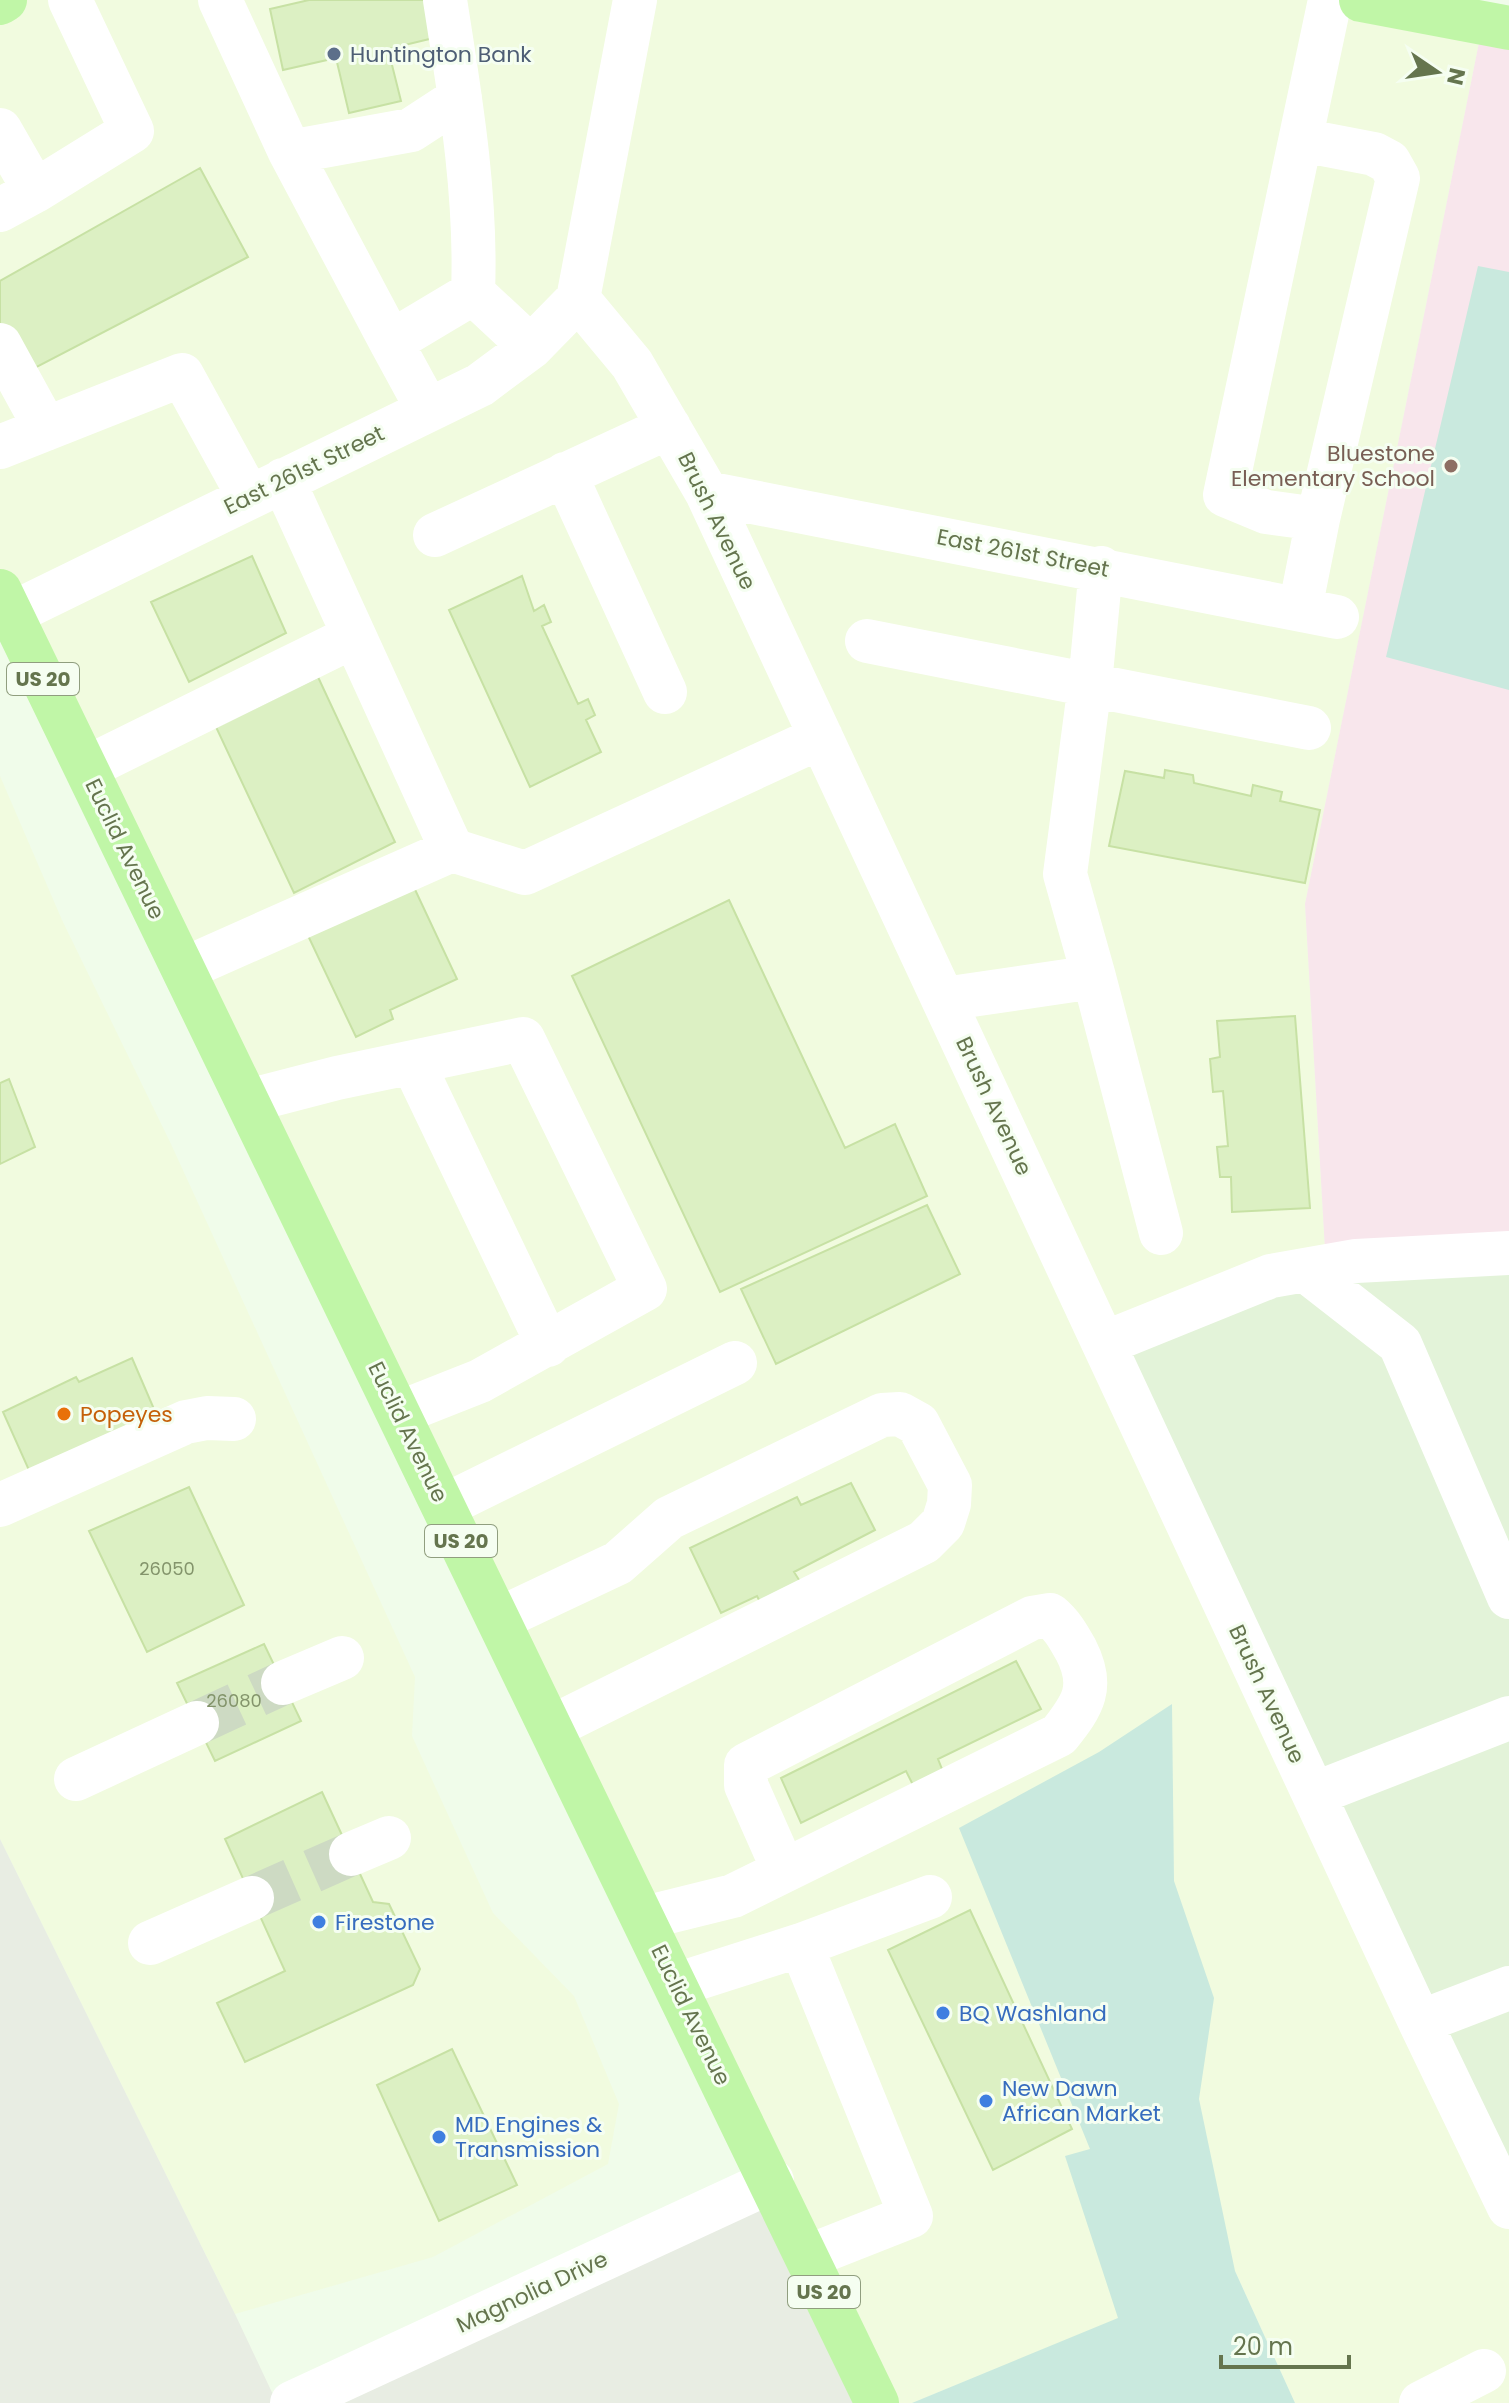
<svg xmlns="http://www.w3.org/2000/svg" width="1509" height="2403" viewBox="0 0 1509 2403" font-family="Poppins,sans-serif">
	<rect width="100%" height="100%" fill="#f0fcea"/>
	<!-- residential -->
	<path fill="#e3f3d9" d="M1509,1253v954l-404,-864 166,-67z"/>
	<!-- commercial -->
	<path fill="#f1fbdf" d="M5,0h1356l122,23 -178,881 21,363 -221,76 404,864v196h-214l-60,-132 -323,132h-35l-877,-1812v-588z
		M0,776l62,144 109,224 244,533 -3,59 81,177 81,83 45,108 -11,60 -175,93 -198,57 -235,-475z"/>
	<!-- industrial -->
	<path fill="#e8ede3" d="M0,1839l235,475 42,89h-277z
		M772,2181l105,222h-585z"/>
	<!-- education -->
	<path fill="#f8e6ec" d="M1483,23l26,5v1225l-183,14 -21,-363z"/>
	<!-- green -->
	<path fill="#c9e9de" d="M1478,266l31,6v418l-123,-33z
		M1172,1704l2,177 40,117 -15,101 36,172 60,132h-383l206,-85 -53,-162 25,-7 -131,-321 140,-76z"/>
	<!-- building -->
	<path fill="#dcf0c3" stroke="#c7e1a4" stroke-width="2" d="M309,0h125l8,36 -54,13 13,52 -52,12 -13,-55 -53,12 -13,-61z
		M200,168l48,89 -221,115 -27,-49v-42z
		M252,556l34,77 -97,49 -38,-80z
		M522,576l12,35 10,-6 7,17 -9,4 36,78 10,-5 7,16 -9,5 15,32 -71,35 -81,-177z
		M318,677l77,165 -101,51 -78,-166z
		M1165,770l28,5 1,8 57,13 2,-11 29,7 -2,9 40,9 -15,73 -196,-37 16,-75 39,7z
		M411,881l46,98 -67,31 3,9 -37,18 -53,-112z
		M729,900l116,248 50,-24 32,72 -207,96 -148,-316z
		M1295,1016l15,192 -78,4 -1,-35h-11l-3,-30 11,-1 -5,-55 -10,1 -3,-33 10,-2 -3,-36z
		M9,1079l26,68 -35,17v-81z
		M927,1205l33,69 -184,90 -35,-75z
		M132,1358l25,58 -125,61 -29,-65 73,-35 3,5z
		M851,1483l24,47 -81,42 7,11 -41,19 -3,-6 -36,17 -31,-65 107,-51 4,8z
		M189,1487l55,118 -97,47 -58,-121z
		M264,1644l37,77 -86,40 -38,-78z
		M1016,1661l25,48 -103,50 6,15 -29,15 -9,-18 -105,52 -20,-45z
		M322,1792l51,110 16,2 31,65 -7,16 -168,77 -28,-59 68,-32 -60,-132z
		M970,1910l102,219 -79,41 -105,-220z
		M452,2049l65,136 -78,36 -62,-136z"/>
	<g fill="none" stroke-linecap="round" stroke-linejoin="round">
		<!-- minor-tunnel -->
		<path stroke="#cddac3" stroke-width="44" stroke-dasharray="44 22" stroke-linecap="butt" d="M197,1723l86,-40
			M252,1898l99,-44"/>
		<!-- minor -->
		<path stroke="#fff" stroke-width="44" d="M220,0l70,152 101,190 82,-49c4,-98 -13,-197 -28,-293
			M635,0l-57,299 54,65 75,129 713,1529 89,185
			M0,130l35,61 -35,19
			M1301,140l73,14 15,8 9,16 -80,341 -52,-7 -41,-17 105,-495
			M290,152l121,-22 49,-32
			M35,191l97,-60 -62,-131
			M473,293l58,54
			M391,342l37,68
			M0,345l46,84
			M0,447l182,-72 67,122
			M565,474l100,218
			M283,480l169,370
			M707,493l630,124
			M435,535l234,-108
			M1300,609l18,-90
			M11,614l469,-229 51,-38 47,-48
			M867,641l442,87
			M86,768l268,-132
			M184,969l268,-119 73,23 296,-136
			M1094,977l-29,-103 25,-190 11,-116
			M944,999l150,-22 67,256
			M413,1063l135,282
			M248,1101l89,-23 186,-39 122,250 -165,92 -81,32
			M1305,1270l95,74 109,253
			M1105,1343l166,-67 85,-15 153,-8
			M0,1505l186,-83 21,-4 27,1
			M444,1506l291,-143
			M499,1619l119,-56 51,-45 213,-103 18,-1 18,10 32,61 -1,19 -6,19 -19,19 -372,185
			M283,1683l59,-25
			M76,1779l121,-56
			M1314,1794l195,-76
			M351,1854l38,-16
			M644,1918l89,-22 326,-161c24,-30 36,-48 17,-85 -8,-14 -14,-25 -26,-35l-18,3 -286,147v20l38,86
			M150,1943l102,-45
			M801,1945l110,271 -104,41
			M676,1985l125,-40 129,-48
			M1420,2022l89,-34
			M292,2403l480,-222
			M1421,2403l63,-32"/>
		<!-- major -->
		<path stroke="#c0f6a7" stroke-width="44" d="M1361,0l148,28
			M0,3l5,-3
			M0,591l877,1812"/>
	</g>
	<!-- markers -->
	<circle fill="#5c6f8a" stroke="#f5fef1" stroke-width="3" cx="334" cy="54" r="8"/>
	<circle fill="#8d6e63" stroke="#f5fef1" stroke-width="3" cx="1451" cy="466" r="8"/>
	<circle fill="#e8710a" stroke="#f5fef1" stroke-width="3" cx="64" cy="1414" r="8"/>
	<g fill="#3f7fe0" stroke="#f5fef1" stroke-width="3">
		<circle cx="319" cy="1922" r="8"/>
		<circle cx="943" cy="2013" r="8"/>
		<circle cx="986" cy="2101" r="8"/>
		<circle cx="439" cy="2137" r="8"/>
	</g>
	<g text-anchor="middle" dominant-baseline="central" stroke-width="6" stroke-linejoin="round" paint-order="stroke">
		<!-- number labels -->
		<g font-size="18" fill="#83946b">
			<text x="167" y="1568">26050</text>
			<text x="234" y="1700">26080</text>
		</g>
		<!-- shield labels -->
		<g fill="#f5fef1" stroke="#909e7f" stroke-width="2">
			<rect x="7" y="663" width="72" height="32" rx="6"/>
			<rect x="425" y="1525" width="72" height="32" rx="6"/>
			<rect x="788" y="2276" width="72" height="32" rx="6"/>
		</g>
		<g font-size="20" font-weight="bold" fill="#65754e">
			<text x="43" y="679">US 20</text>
			<text x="461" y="1541">US 20</text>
			<text x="824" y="2292">US 20</text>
		</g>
		<!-- service labels -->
		<g font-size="22" fill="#4e5e75" stroke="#f5fef1" text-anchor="start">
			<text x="350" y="54">Huntington Bank</text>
		</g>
		<!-- education labels -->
		<g font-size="22" fill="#785e54" stroke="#f5fef1" text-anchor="end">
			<text x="1435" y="453">Bluestone<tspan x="1435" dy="25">Elementary School</tspan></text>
		</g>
		<!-- street labels -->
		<g font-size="22" fill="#65754e" stroke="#f5fef1">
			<text transform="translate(304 470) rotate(-26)">East 261st Street</text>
			<text transform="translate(717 521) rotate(64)">Brush Avenue</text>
			<text transform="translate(1023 553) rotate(11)">East 261st Street</text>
			<text transform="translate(125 849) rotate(64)">Euclid Avenue</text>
			<text transform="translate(994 1106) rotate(65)">Brush Avenue</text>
			<text transform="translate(408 1432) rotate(64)">Euclid Avenue</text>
			<text transform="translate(1267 1694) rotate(65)">Brush Avenue</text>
			<text transform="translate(691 2015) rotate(64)">Euclid Avenue</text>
			<text transform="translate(532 2292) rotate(-25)">Magnolia Drive</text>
		</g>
		<!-- food labels -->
		<g font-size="22" fill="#c56008" stroke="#f5fef1" text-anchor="start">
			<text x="80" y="1414">Popeyes</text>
		</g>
		<!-- shop labels -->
		<g font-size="22" fill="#366cbe" stroke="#f5fef1" text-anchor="start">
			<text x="335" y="1922">Firestone</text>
			<text x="959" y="2013">BQ Washland</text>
			<text x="1002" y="2088">New Dawn<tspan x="1002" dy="25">African Market</tspan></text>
			<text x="455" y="2124">MD Engines &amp;<tspan x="455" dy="25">Transmission</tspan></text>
		</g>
	</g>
	<!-- north arrow -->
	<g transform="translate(1437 72) rotate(103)" stroke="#f5fef1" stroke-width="6" paint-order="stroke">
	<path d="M0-6L14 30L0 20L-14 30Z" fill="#65754e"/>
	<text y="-12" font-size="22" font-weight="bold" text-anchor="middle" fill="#65754e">N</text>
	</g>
	<!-- scale -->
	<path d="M1221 2355v12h128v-12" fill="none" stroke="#65754e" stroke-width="4"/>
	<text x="1233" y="2355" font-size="24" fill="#65754e" stroke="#f5fef1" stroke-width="6" paint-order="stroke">20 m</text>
</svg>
